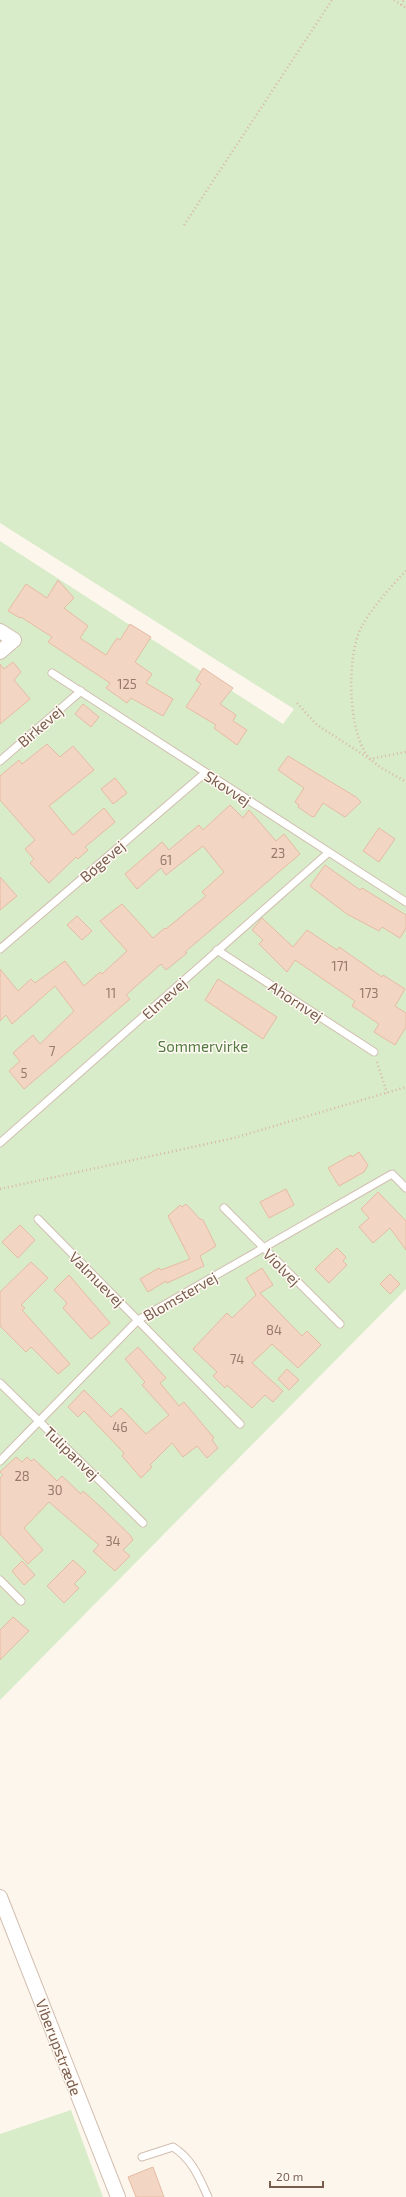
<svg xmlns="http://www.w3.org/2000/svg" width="406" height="2197" viewBox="0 0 406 2197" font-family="'Exo 2',sans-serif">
	<rect width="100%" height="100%" fill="#fdf6ec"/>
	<!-- green -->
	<path fill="#d8ecc9" d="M0,0h406v1289l-406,411v-1159l283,183 11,-15 -294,-186z
		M71,2110l32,87h-103v-63z"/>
	<!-- building -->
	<path fill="#f3d5c3" stroke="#e6bba3" d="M58,580l16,18 -10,10 24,18 -8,12 26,17 11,-17 3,2 10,-16 21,13 -16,25 17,12 -6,9 27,16 -10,17 -32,-18 -4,5 -21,-15 4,-5 -62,-41 4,-5 -31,-20 -1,1 -12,-7 18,-27 21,14z
		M13,662l8,10 -7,8 16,19 -30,25v-60l4,5z
		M203,668l30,20 -13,16 16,11 -3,6 14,9 -10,15 -23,-17 2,-3 -30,-18 15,-23 -5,-4z
		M83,704l16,13 -8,10 -16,-13z
		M47,744l13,13 13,-11 21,24 -45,36 24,29 31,-27 11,14 -30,25 3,3 -10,9 -2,-2 -27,26 -19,-20 4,-4 -9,-10 10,-9 -35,-40v-24l19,-16 3,4z
		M288,756l68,41 5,5 -16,15 -22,-14 -9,14 -3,-1 -13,-9 1,-2 -4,-3 9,-14 -26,-18z
		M115,778l12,15 -14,11 -12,-15z
		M230,805l13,13 6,-8 27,31 8,-7 16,20 -115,98 2,1 -21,17 -5,-6 -35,31 4,4 -106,90 -15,-18 11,-10 -7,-8 20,-18 7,9 34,-33 -19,-25 -43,38 -6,-9 -6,6v-52l18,22 13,-12 4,4 30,-22 19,25 16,-14 2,2 25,-23 -27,-30 22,-17 31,34 12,-10 1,1 40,-33 -4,-4 22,-20 -21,-26 -37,29 -5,-7 -24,21 -12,-15 37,-32 7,8 30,-25 4,5z
		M379,828l16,11 -16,23 -16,-11z
		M325,865l35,25 2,-2 44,27v13l-6,10 -18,-11 -3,4 -32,-17 -37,-28z
		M0,877l17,19 -17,14z
		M77,916l15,15 -10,9 -15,-15z
		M262,918l31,29 14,-17 30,20 2,-3 43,30 1,-2 22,14 -10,17 11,7v14l-11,18 -21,-13 5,-8 -27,-18 3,-5 -60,-41 -8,12 -28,-28 4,-4 -11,-10z
		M218,979l59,38 -14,22 -58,-39z
		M359,1152l9,13 -4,7 -25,14 -11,-18 23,-13 1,2z
		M286,1189l8,16 -25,13 -9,-16z
		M378,1192l28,29v29l-16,-22 -17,15 -14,-16 10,-9 -8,-9z
		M186,1204l14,15 3,1 13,26 -16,10 4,10 -37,17 -1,-2 -18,11 -8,-13 19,-11 2,2 29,-11 -22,-43 12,-11 2,2z
		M20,1225l15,15 -17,18 -16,-16z
		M337,1248l9,9 -3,4 4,4 -18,18 -14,-14z
		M31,1262l17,16 -27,27 4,3 -3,2 48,54 -12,10 -27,-27 -5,5 -26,-26v-34z
		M262,1268l11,17 -13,8 42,43 5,-5 14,14 -23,23 -26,-24 -20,19 31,28 -10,11 -8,-7 -13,13 -25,-23 -2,3 -12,-12 4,-4 -24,-23 34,-36 5,5 24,-23 -10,-17z
		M390,1274l10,10 -10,10 -10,-10z
		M69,1275l41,48 -19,16 -28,-31 4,-5 -13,-13z
		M138,1347l28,31 -6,5 19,23 5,-4 30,36 -2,2 6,8 -11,10 -10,-12 -14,11 -11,-14 -22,22 2,2 -11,11 -19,-22 2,-3 -40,-42 -6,6 -10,-10 16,-17 27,27 10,-9 25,26 23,-19 -27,-30 3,-3 -20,-23z
		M287,1369l12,11 -10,10 -11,-11z
		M16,1457l6,5 5,-5 4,4 3,-2 23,22 5,-5 19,18 2,-3 21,19 26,25 3,5 -10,10 7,6 -15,15 -22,-20 6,-6 -50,-43 -25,26 19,22 -15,14 -28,-30v-56l3,-3 -3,-3z
		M73,1560l13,12 -12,12 5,4 -15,15 -17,-17z
		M22,1561l13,14 -11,10 -12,-14z
		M13,1617l16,14 -29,29v-30z
		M153,2167l11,30h-28l-8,-20z"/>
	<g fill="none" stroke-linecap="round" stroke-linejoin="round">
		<defs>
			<path id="lane" d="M52,673l354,229
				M0,761l81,-70
				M0,949l205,-176
				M217,950l157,102
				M0,1143l328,-290
				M224,1208l116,116
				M38,1219l202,205
				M0,1383l143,140
				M0,1461l138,-141 254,-146 14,14
				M0,1580l21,21
				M142,2157l31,-10c19,12 26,30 35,50"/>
			<path id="street" d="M0,631l14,9 -14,12
				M0,1897l118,300"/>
		</defs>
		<!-- lane casing -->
		<use href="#lane" stroke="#d1beb0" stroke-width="9"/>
		<!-- street casing -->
		<use href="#street" stroke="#d1beb0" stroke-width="16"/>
		<!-- path -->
		<path stroke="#d9b8a5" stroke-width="2.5" stroke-dasharray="1 3" stroke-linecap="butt" d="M394,0l12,8
			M401,5l3,-5
			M184,225l148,-225
			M406,571c-15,15 -34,37 -44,55 -16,28 -15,108 8,133 9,9 25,16 36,23
			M297,703l20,22 53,34 36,-7
			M377,1062l10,31
			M0,1189l234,-51 172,-51"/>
		<!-- lane -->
		<use href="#lane" stroke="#fff" stroke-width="7"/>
		<!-- street -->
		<use href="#street" stroke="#fff" stroke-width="14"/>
	</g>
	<g text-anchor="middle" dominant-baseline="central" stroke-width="3" stroke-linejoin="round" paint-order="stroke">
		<!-- number labels -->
		<g font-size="13" fill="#987a6a">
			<text x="127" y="684">125</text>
			<text x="278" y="853">23</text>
			<text x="166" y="860">61</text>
			<text x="340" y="966">171</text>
			<text x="111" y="993">11</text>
			<text x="369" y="993">173</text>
			<text x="52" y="1051">7</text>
			<text x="24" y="1073">5</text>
			<text x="274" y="1330">84</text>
			<text x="237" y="1359">74</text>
			<text x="120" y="1427">46</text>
			<text x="22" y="1476">28</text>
			<text x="55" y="1490">30</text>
			<text x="113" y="1541">34</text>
		</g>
		<!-- street labels -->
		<g font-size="15" fill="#7a5c4d" stroke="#fffaf3">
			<text transform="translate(40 726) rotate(-41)">Birkevej</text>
			<text transform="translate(228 788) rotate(33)">Skovvej</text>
			<text transform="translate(102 861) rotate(-41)">Bøgevej</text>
			<text transform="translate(164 998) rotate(-42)">Elmevej</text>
			<text transform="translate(296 1001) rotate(33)">Ahornvej</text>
			<text transform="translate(282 1267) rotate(45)">Violvej</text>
			<text transform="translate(97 1279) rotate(45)">Valmuevej</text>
			<text transform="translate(180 1296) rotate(-30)">Blomstervej</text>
			<text transform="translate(72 1453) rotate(44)">Tulipanvej</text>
			<text transform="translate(59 2047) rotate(69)">Viberupstræde</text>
		</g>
		<!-- park labels -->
		<g font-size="15" fill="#537a41" stroke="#fffaf3">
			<text x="203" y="1046">Sommervirke</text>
		</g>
	</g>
	<!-- scale -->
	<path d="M270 2181v6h53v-6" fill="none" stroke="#7a5c4d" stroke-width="2"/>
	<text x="276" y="2181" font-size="12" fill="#7a5c4d" stroke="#fffaf3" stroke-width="3" paint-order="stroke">20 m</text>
</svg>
